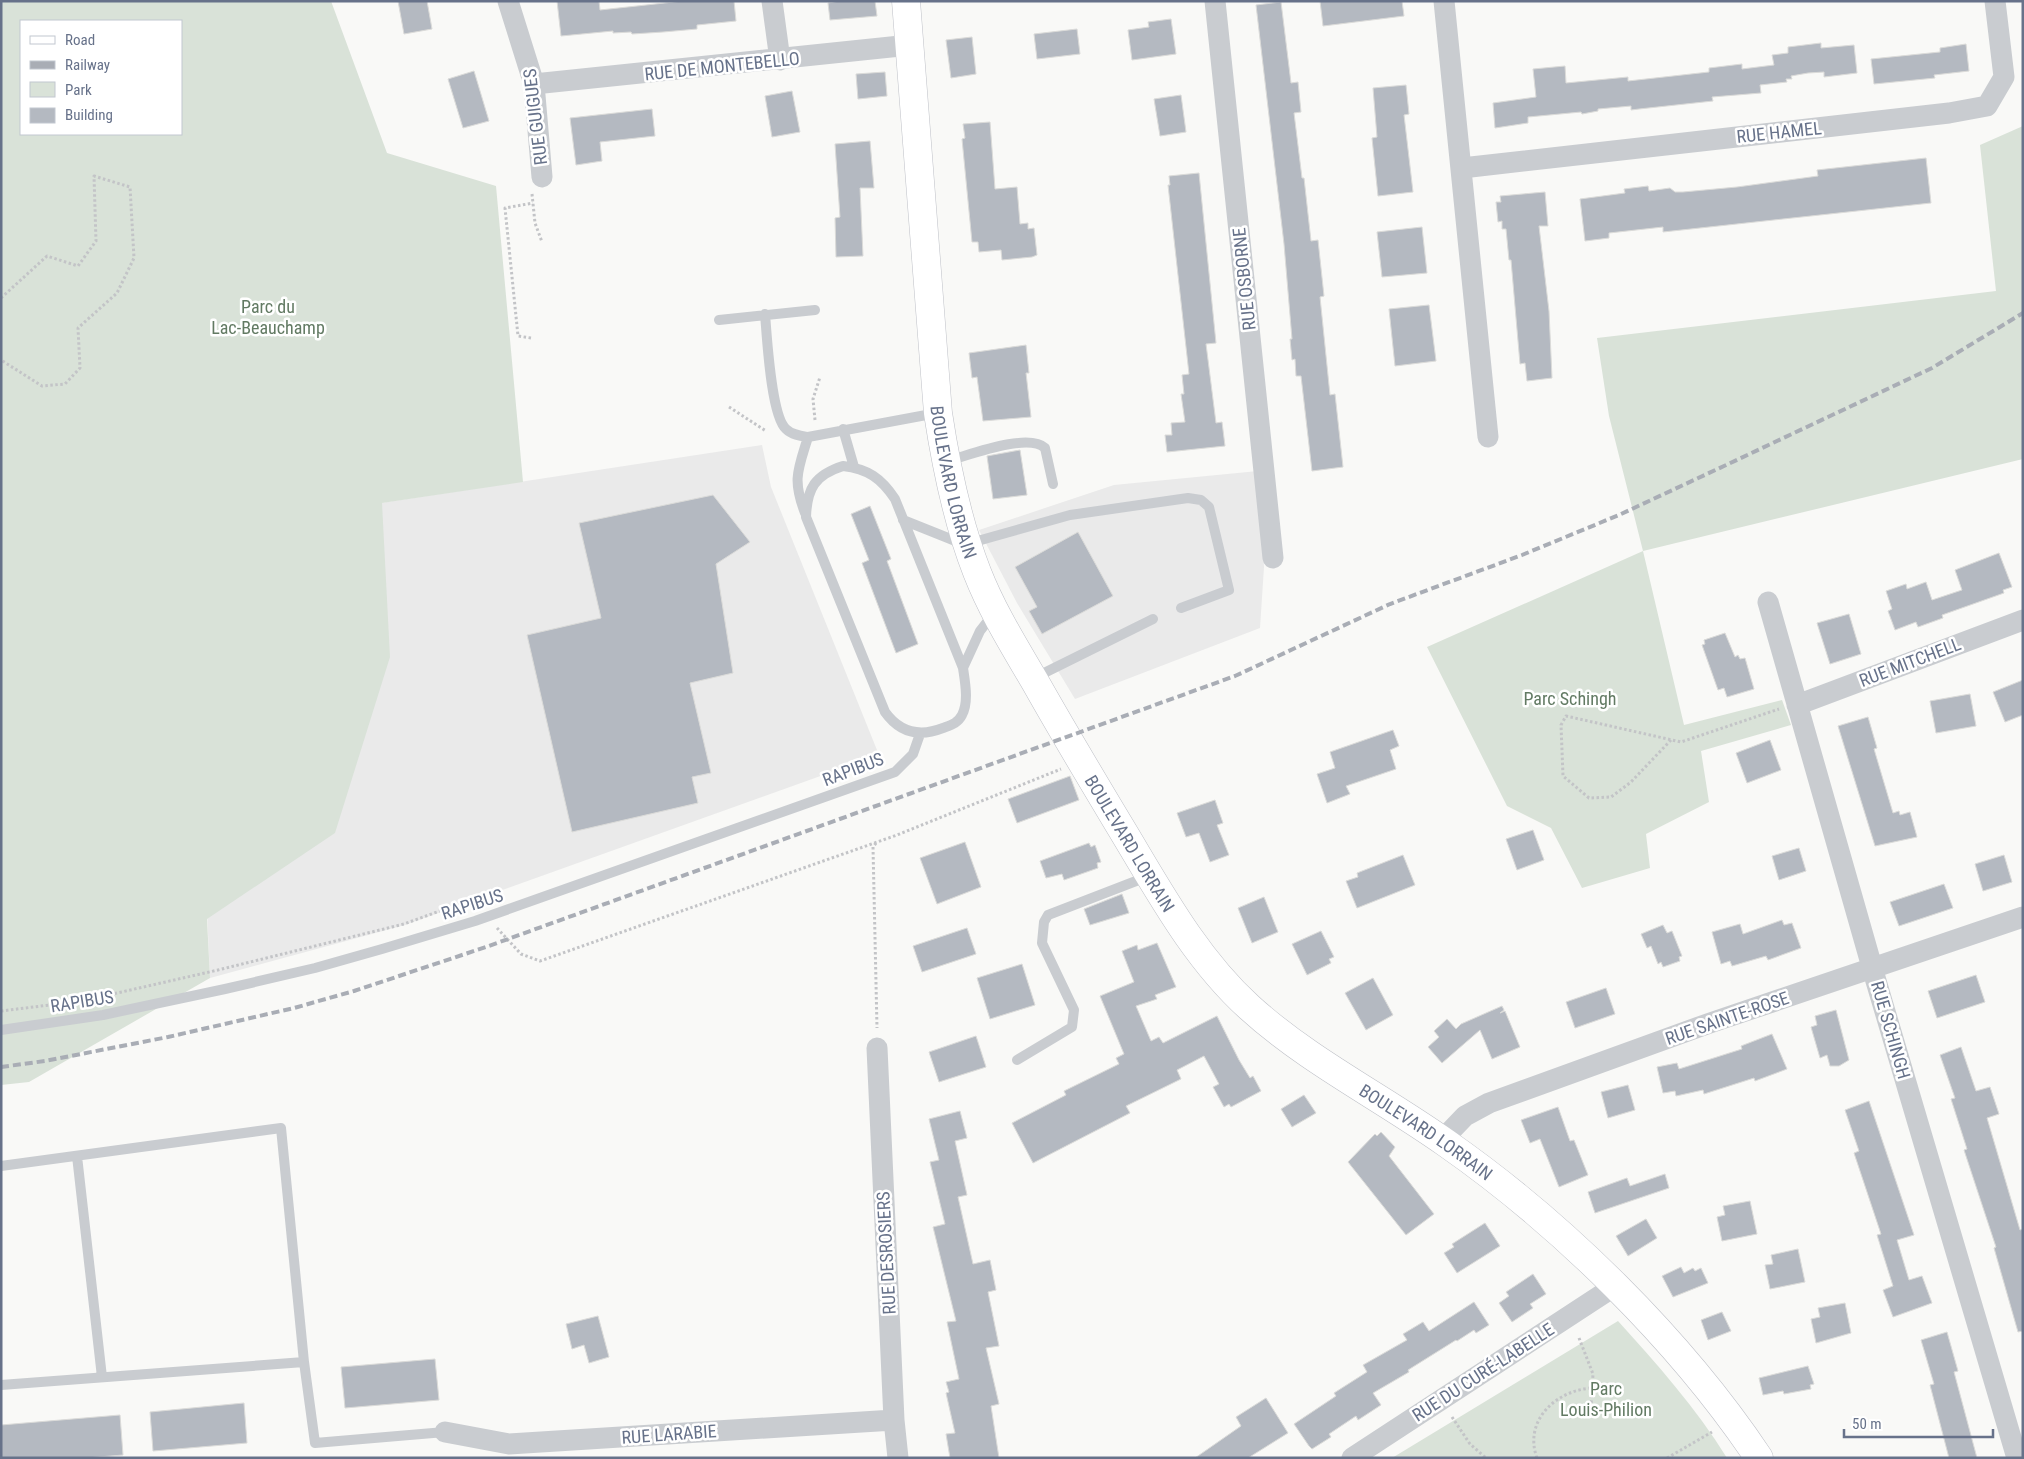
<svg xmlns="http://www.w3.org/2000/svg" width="2024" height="1459" viewBox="0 0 2024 1459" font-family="'Roboto Condensed',sans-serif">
	<rect width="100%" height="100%" fill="#f9f9f7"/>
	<!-- built -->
	<path fill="#eaeaea" d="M762,445l9,42 108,268 -474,170 -195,53 -20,-446z
		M1258,471l6,96 -4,61 -185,71 -58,-96 -38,-73 135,-45z"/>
	<!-- green -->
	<path fill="#d9e2d8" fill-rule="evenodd" d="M1,1h330l56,152 109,33 27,296 -141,21 8,154 -55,176 -128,86 3,59 -181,104 -28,3zM21,21h160v113h-160z
		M2023,126v333l-380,92 41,174 98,-25 9,25 -90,26 8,51 -63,32 4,34 -68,20 -31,-60 -44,-22 -80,-159 216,-96 -34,-135 -12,-78 399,-47 -16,-146z
		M1618,1321c39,43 78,87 109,137h-335z"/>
	<!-- building -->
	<path fill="#b4b9c1" stroke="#dbdbd9" d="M398,1h29l5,28 -28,5z
		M557,1h42l1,9 83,-9h51l2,20 -39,4v4l-34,3 -31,2 -1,-2 -18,1v-2l-52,5z
		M840,1h35l2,15 -47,4 -2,-17z
		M1320,1h82l2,15 -81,10z
		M1281,2l10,81 7,-1 3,30 -7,1 8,65h2l7,63 7,-1 6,56 -4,1 10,98 5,-1 8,73 -31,4 -11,-95h-5l-1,-17 -3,1 -2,-21h2l-8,-95 -28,-239z
		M1171,19l5,35 -44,6 -4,-30 21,-3 -1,-5z
		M1077,29l3,25 -43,5 -3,-25z
		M972,37l4,37 -25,4 -5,-38z
		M1821,43v5l33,-3 3,28 -33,4v-5l-16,1 -17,3 1,3h-6l1,3 -27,3 1,8 -49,4 1,4 -74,8 -8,1v-4l-33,3v2l-16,3 -1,-2 -53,5v6l-33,5 -2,-25 43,-6 -3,-28 32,-3 1,17 62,-6v4l81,-9v-4l33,-4v5l32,-4 -2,-10 16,-2v-6z
		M1966,44l3,27 -35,4 1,3 -61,6 -3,-25 69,-7v-4z
		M474,71l15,50 -26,7 -15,-49z
		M885,72l2,24 -29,3 -2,-25z
		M1406,85l3,29 -5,1 9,77 -35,4 -6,-58 5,-1 -4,-49z
		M792,91l8,41 -28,5 -7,-41z
		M1181,95l5,37 -26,4 -6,-37z
		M652,109l3,27 -55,6 2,19 -26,4 -6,-47z
		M990,122l5,67 22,-2 3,37 8,-1v6l6,-1 3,27 -5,2 -30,3 -1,-10 -22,2 -1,-10h-6l-10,-103 3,-1 -2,-14z
		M870,141l4,47h-14l3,68 -27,1 -1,-39 5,-1 -5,-73z
		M1926,158l5,45 -268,29v-5l-54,6v5l-24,3 -5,-42 45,-6 -1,-4 24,-3 1,5 21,-3 5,4h8l54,-5 81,-11 -1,-6z
		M1199,173l17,170 -10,1 10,79 6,-1 3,24 -58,6 -2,-17h7l-1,-12 14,-1 -4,-28h3l-2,-19 7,-1 -21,-189h2l-1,-9z
		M1545,192l3,34h-9l10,85 3,67 -25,3 -2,-18 -5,1 -9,-104h-2l-3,-31h-4v-8l-4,1 -2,-20h5l-1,-6z
		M1422,227l5,46 -45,4 -5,-45z
		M1429,305l7,56 -41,5 -6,-57z
		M1026,345l3,28h-3l5,44 -48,4 -6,-44 -5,1 -3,-25z
		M1020,450l7,45 -34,4 -6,-43z
		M713,495l37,47 -34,22 17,109 -43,10 21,90 -19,4 6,26 -126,29 -45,-197 74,-17 -22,-95z
		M870,506l21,53 -4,2 31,83 -22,9 -34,-90 7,-3 -18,-46z
		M1078,532l35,64 -71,38 -13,-23 8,-4 -22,-40z
		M1999,553l13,34 -9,3 1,3 -62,22 1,3 -25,9 -2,-5 -21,8 -7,-19 4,-2 -6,-18 20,-7 1,5 19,-7 6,18 30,-10 -7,-20z
		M1849,614l12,40 -31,10 -13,-41z
		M1725,633l10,24 3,-2 2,4 5,-1 9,31 -27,8 -3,-9 -6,2 -16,-45 3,-1 -1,-4z
		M2023,680v35l-18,7 -12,-30z
		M1970,694l6,32 -40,7 -6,-32z
		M1868,717l9,31 -3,1 19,64 6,-2 1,4 10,-3 7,25 -42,9 -37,-120z
		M1393,730l6,16 -9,4 6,19 -50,17 4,8 -23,9 -10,-29 18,-6 -5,-16z
		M1770,740l11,30 -34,13 -11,-30z
		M1070,776l9,24 -62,23 -9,-24z
		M1215,800l8,23 -6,2 12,30 -19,7 -11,-29 -13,4 -9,-24z
		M1533,830l11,30 -27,10 -11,-31z
		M965,842l16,45 -44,17 -17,-46z
		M1089,843l2,4 4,-2 6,17 -4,1 1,5 -34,12 -2,-6 -16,4 -6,-17z
		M1799,848l7,23 -27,9 -7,-24z
		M1403,855l12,30 -58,23 -11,-27 12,-4 -1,-4z
		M2004,855l8,27 -29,9 -8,-27z
		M1944,884l9,24 -54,18 -9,-24z
		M1122,894l7,19 -39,12 -6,-16z
		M1264,897l14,35 -26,11 -14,-35z
		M1782,920l2,5 8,-2 9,25 -33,12 -2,-4 -34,10 -2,-5 -9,3 -9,-32 28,-8 3,10z
		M1663,925l4,8 5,-2 10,25 -3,1 1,4 -17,6 -2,-5 -3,2 -7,-18 -4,2 -6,-14z
		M967,928l9,26 -54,18 -9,-26z
		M1321,931l13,26 -5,2 2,4 -24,12 -15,-31z
		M1157,943l19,44 -21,8 2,4 -21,7 15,35 8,-4 4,6 54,-27 22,44 11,18 3,-2 8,15 -30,16 -2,-3 -5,3 -11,-20 6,-3 -15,-28 -27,14 4,9 -55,27 4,7 -97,50 -21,-40 54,-28 -2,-4 55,-27 -3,-6 8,-4 -24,-58 34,-14 -12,-31 15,-6 1,5z
		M1022,964l13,41 -45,14 -13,-41z
		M1976,975l9,27 -48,16 -9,-27z
		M1373,978l20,37 -27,15 -21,-37z
		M1606,988l9,26 -40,14 -9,-26z
		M1502,1006l2,4 -4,3 5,-2 15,36 -28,12 -12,-29 -38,33 -14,-16 11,-10 -5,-6 13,-12 9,10 5,-5z
		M1836,1010l13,50 -10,6h-9l-3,-11 -7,3 -9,-31 6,-2 -2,-9z
		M1772,1034l15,35 -32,12 -1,-3 -50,16 -1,-4 -27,6 -1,-5 -12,2 -6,-26 20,-4 2,6 19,-6 44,-14 -1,-3z
		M976,1036l10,31 -47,15 -10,-30z
		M1961,1047l15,44 14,-4 9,27 -12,4 33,112 3,-1v102l-5,1 -24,-84 2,-1 -32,-97 3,-1 -16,-50 4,-1 -15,-43z
		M1628,1085l7,25 -27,8 -7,-26z
		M1304,1095l12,18 -24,14 -11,-18z
		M1869,1101l45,134 -17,5 12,40 13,-4 10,27 -39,14 -10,-27 10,-4 -16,-51 4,-1 -27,-81 5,-2 -14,-41z
		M1558,1107l12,34 4,-1 14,35 -29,12 -19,-48 -10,4 -9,-23z
		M960,1111l7,27 -12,3 12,54 -9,2 15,67 17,-4 6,30 -8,2 11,54 -13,2 13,56 -8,2 8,52h-49l-4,-24 9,-1 -9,-40 3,-1 -3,-10 13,-3 -12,-57 9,-1 -23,-94 12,-3 -15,-62 9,-2 -10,-41z
		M1381,1132l14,15 -6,9 45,58 -28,21 -58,-73 27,-28 2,2z
		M1665,1174l4,14 -74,25 -7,-21 39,-14 3,8z
		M1750,1201l7,33 -35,7 -5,-24 8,-2 -2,-9z
		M1646,1219l11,19 -29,18 -12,-20z
		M1485,1223l15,23 -43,27 -13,-20 10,-6 -2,-3z
		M1798,1249l7,33 -35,7 -5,-24 8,-1 -2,-9z
		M1681,1267l3,6 9,-5 2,3 6,-3 7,15 -35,14 -11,-21z
		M1533,1274l13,20 -16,10 3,4 -21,14 -13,-19 10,-7 -3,-4z
		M1474,1302l15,23 -13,8 -2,-3 -17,11 -1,-1 -48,30 1,2 -36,21 8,12 -23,15 -2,-4 -27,18 2,3 -19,12 -3,-3 -15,-22 42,-28 -2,-3 33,-21 -4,-7 44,-25 -4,-6 20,-12 6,9z
		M1845,1303l6,30 -35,10 -5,-24 9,-2 -2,-9z
		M1722,1312l9,19 -23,9 -7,-20z
		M598,1316l11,41 -20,6 -5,-18 -12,4 -6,-25z
		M1947,1332l11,39 -4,1 23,86h-28l-19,-73 4,-1 -13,-44z
		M435,1359l4,41 -94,8 -4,-41z
		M1808,1366l6,18 -4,1 1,4 -27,5 -1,-3 -20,4 -4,-17z
		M1266,1398l22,35 -40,25h-53l46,-32 -5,-9z
		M244,1403l3,40 -94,8 -3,-39z
		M120,1415l3,40 -37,3h-85v-33z"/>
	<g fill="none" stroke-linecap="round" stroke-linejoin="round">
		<defs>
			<g id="secondary">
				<path id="s1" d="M906,1l32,412c8,53 19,108 39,159 16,41 39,77 61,115 26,46 53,91 80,136 39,64 75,133 131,184 58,53 132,90 197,136 116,81 234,197 313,315"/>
			</g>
		</defs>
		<!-- secondary casing -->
		<use href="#secondary" stroke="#bec0c7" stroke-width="29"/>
		<!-- path -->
		<path stroke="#c3c4c7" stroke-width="3" stroke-dasharray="2.5 2.5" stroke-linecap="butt" d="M532,194l3,29 7,19
			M1,298l46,-42 31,10 18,-25 -2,-65 36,11 4,71 -17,35 -39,35 2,40 -15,16 -23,2 -41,-26
			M531,338l-13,-2 -13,-128 28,-5
			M729,407l37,24
			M815,420l-2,-21 7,-22
			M1671,740l-40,42 -20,15 -22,1 -26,-22 -2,-51 5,-9 115,26 98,-33
			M876,843l-3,4 4,181
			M497,928l24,26 19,7 357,-126 164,-66
			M1,1011l81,-10 136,-31 186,-46 74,-27 4,7
			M1579,1338l14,36 -2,33
			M1452,1417l18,27 16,14
			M1537,1458c-14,-38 20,-68 55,-70
			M1667,1458l45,-26"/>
		<!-- lane -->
		<path stroke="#c9ccd0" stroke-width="10" d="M765,314c2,23 6,102 21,115 6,6 15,7 22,8l129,-24
			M719,320l96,-10
			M843,429l11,38
			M947,461c20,-5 81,-29 98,-13l8,36
			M843,466c25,3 38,12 52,33l68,169c2,14 6,34 -1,47 -4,8 -11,10 -19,13 -23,9 -43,5 -58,-16l-79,-195c1,-29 9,-42 37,-51z
			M805,513c-13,-34 -7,-43 3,-76
			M903,520l65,26 13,-6 89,-25 118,-17 13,2 8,7 20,83 -48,18
			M963,668l17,-37 14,-18
			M1034,678l119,-59
			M1,1030l102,-15 122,-26 90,-21 67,-19 93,-28 420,-149 18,-18 7,-20
			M1017,1060l55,-33 2,-17 -32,-67 2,-21 4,-7 101,-39
			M77,1156l25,221
			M1,1166l280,-38 23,234
			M1,1385l303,-23 11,81 130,-11"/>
		<!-- street -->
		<path stroke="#c9ccd0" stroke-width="21" d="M508,1l26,83 8,93
			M772,1l8,59
			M1215,1l58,557
			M1444,1l44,436
			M534,84l376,-39
			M1462,168l487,-55 38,-7 17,-29 -9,-76
			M1768,602l108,379 141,477
			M1797,705l226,-85
			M877,1048l17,372 4,38
			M1442,1140l23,-24 24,-13 221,-80 313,-106
			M445,1432l64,12 385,-24
			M1352,1458l263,-172"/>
		<!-- secondary -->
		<use href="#secondary" stroke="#fff" stroke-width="28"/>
		<!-- rail -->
		<path stroke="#a9adb5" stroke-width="4" stroke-dasharray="8 4" stroke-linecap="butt" d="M1,1067l44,-6 123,-24 126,-29 60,-17 132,-44 749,-271 155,-72 132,-49 97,-40 105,-49 208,-98 91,-55"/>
	</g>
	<g text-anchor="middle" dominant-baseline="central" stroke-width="5" stroke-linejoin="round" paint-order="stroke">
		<!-- street labels -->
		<g font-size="18" fill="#67728a" stroke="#fff">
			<text transform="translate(722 66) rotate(-6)">RUE DE MONTEBELLO</text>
			<text transform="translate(535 117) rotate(-97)">RUE GUIGUES</text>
			<text transform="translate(1779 132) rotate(-6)">RUE HAMEL</text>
			<text transform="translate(1244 279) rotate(-96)">RUE OSBORNE</text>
			<text stroke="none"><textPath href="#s1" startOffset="484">BOULEVARD LORRAIN</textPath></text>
			<text transform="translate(1910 662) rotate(-21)">RUE MITCHELL</text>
			<text transform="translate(853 769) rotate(-21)">RAPIBUS</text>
			<text stroke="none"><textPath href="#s1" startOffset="889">BOULEVARD LORRAIN</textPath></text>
			<text transform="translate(472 904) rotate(-18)">RAPIBUS</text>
			<text transform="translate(82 1001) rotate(-9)">RAPIBUS</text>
			<text transform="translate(1727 1018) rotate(-19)">RUE SAINTE-ROSE</text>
			<text transform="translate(1891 1030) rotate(74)">RUE SCHINGH</text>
			<text stroke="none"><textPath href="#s1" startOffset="1309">BOULEVARD LORRAIN</textPath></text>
			<text transform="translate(886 1253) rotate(-93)">RUE DESROSIERS</text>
			<text transform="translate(1483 1372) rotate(-33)">RUE DU CURÉ-LABELLE</text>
			<text transform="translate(669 1434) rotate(-4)">RUE LARABIE</text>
		</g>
		<!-- park labels -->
		<g font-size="18" fill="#627a63" stroke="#fff">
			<text x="268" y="306">Parc du<tspan x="268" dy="21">Lac-Beauchamp</tspan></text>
			<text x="1570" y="698">Parc Schingh</text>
			<text x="1606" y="1388">Parc<tspan x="1606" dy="21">Louis-Philion</tspan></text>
		</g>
	</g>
	<!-- border -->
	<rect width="2024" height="1459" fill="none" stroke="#67728a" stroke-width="5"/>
	<!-- legend -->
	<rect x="20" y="20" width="162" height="115" fill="#ffffff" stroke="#c2c7d0"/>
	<rect x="30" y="36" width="25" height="8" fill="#ffffff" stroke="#c2c7d0"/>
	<text x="65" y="45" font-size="15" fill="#67728a">Road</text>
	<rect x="30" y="61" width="25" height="8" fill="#a9adb5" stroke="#c2c7d0"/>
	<text x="65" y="70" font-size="15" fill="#67728a">Railway</text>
	<rect x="30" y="82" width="25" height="15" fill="#d9e2d8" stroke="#c2c7d0"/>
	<text x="65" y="95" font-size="15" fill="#67728a">Park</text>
	<rect x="30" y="108" width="25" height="15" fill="#b4b9c1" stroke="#c2c7d0"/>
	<text x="65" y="120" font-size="15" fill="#67728a">Building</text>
	<!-- scale -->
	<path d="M1844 1429v8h149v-8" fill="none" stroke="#67728a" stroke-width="2.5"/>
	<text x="1852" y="1429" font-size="15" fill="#67728a" stroke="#ffffff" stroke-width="4" paint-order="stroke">50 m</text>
</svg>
